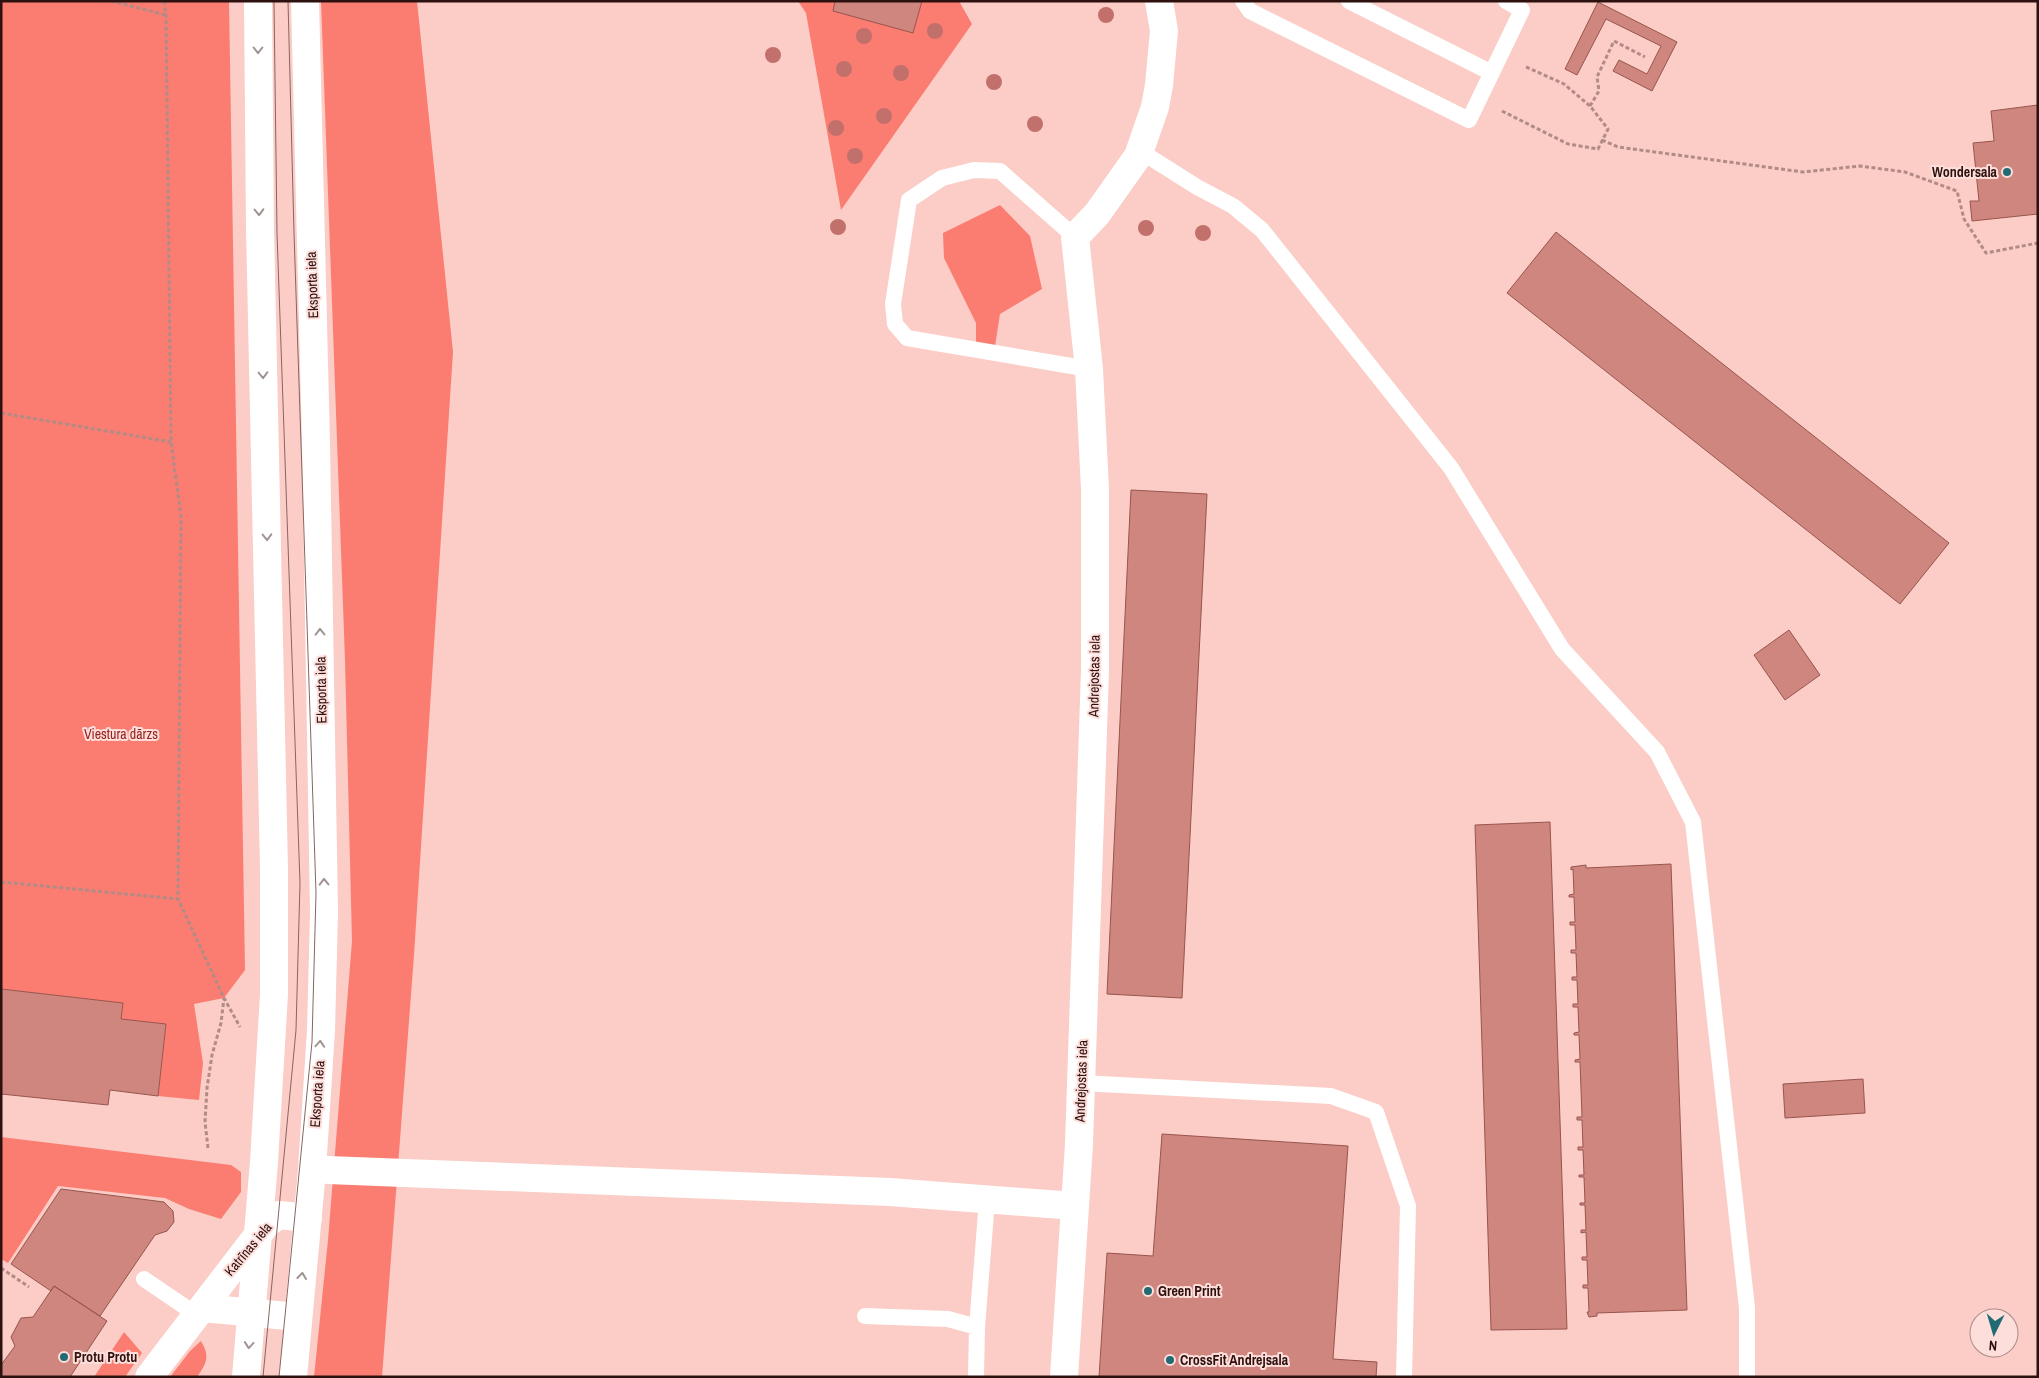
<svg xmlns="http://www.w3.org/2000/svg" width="2039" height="1378" viewBox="0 0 2039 1378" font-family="'Archivo Narrow',sans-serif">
	<rect width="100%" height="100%" fill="#fbcdc6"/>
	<!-- green -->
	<path fill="#fb7d71" d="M1,1h228l16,969 -21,28 -30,6 9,59 -4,37 -41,-4 8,-72 -45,-5 2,-16 -122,-14z
		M321,1h96l36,351 -39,603 -32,422h-68l14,-137 24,-299 -7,-281z
		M798,1h161l13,23 -131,186 -35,-197z
		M1000,205l30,31 12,53 -42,25 -5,32 -19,-3v-20l-32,-65 -1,-25z
		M1,1137l230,28 10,7v20l-20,27 -32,-10 -24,-11 -107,-12 -50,77 -7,-4z
		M124,1332l18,21 -17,24h-31z
		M201,1341c9,15 6,22 -4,36h-27l20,-26z"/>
	<!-- building -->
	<path fill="#ce867e" stroke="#98554e" d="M835,1h87l-9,32 -80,-22z
		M1598,2l79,40 -25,49 -39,-20 6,-11 28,14 14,-28 -55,-27 -29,56 -12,-6z
		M2038,105v109l-66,7 -2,-20h9l-6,-58 21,-2 -3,-30z
		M1556,232l393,311 -49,61 -393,-311z
		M1131,490l76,4 -25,504 -75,-4z
		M1789,630l31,45 -35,25 -31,-45z
		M1550,822l17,507 -76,1 -16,-505z
		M1671,864l16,446 -90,3v3l-8,1 -2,-5h2l-1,-24h-5v-3h5l-1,-25h-5v-3h5l-1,-25 -5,1v-3h5l-1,-25h-5v-2h5l-1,-26h-5v-2h5l-1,-25h-5v-3h5l-1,-27h-5v-3h5l-2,-55h-5v-2l5,-1 -1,-24h-5v-2l5,-1 -1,-25h-5v-3h5l-1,-24h-5v-3h5l-1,-24h-5v-3h5l-1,-25h-5v-3h5l-1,-25h-5v-2l5,-1 -1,-25 -2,1v-3l15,-2v3z
		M1,989l122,14 -2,16 45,5 -8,72 -48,-6 -2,15 -107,-11z
		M1863,1079l2,34 -80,5 -2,-34z
		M1162,1134l186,12 -15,213 44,3 -1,15h-277l8,-124 46,3z
		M61,1189l103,13 9,9 1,11 -7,9 -12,4 -55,81 -46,-30 -3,5 -40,-27z
		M54,1286l53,35 -37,56h-69v-12l14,-19 -4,-9 10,-19 12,-1z"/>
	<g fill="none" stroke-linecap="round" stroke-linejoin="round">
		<!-- path -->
		<path stroke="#b28b86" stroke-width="3" stroke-dasharray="4 2.5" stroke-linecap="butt" d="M111,1l55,14
			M164,1l2,14 5,427 10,74 -3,383 46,99 16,29
			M1590,106l9,-15 -2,-14 17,-36 31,16
			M1502,111l66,33 30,5 10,-20 -18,-23 -26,-22 -40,-18
			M1602,140l16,7 185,25 57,-6 45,6 52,19 7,28 22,34 52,-10
			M1,413l170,29
			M1,882l177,17
			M208,1148l-3,-26 2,-34 5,-33 9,-32 3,-25
			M1,1268l28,19"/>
		<!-- service -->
		<path stroke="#fff" stroke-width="16" d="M1243,1l7,10 219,109 53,-110 -16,-9
			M1349,1l143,72
			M1140,151l57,36 36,19 29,24 189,238 111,181 95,103 36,70 54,486v69
			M1075,237l-75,-66 -26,-1 -32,8 -33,22 -16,104 2,20 12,14 182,31
			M1081,1083l250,13 45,16 32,94 -4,171
			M144,1279l53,36
			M865,1316l83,3 29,8
			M976,1377l1,-50 10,-127"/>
		<!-- minor -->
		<path stroke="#fff" stroke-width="28" d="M328,1170l562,22 185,14
			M202,1308l96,9
			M149,1377l118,-154 12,-8 29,3
			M1064,1377l15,-233 16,-474v-181l-6,-120 -14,-132 22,-23 41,-58 17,-49 4,-22 5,-54 -5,-30"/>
		<!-- tertiary -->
		<path stroke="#fff" stroke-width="28" d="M246,1377l18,-215 10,-168v-126l-14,-639 -2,-228
			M293,1377l19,-207 9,-140 3,-118 -8,-469 -11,-442"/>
		<!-- tram -->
		<path stroke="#886560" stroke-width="1" d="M263,1377l33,-347 4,-147 -23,-650 -3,-232
			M279,1377l33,-335 4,-149 -22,-660 -6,-232"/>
	</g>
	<!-- trees -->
	<g fill="#c2706b">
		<circle cx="1106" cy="15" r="8"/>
		<circle cx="935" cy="31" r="8"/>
		<circle cx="864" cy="36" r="8"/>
		<circle cx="773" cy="55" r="8"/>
		<circle cx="844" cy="69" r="8"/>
		<circle cx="901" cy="73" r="8"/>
		<circle cx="994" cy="82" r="8"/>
		<circle cx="884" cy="116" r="8"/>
		<circle cx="1035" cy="124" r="8"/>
		<circle cx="836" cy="128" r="8"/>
		<circle cx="855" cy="156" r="8"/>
		<circle cx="838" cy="227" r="8"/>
		<circle cx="1146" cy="228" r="8"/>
		<circle cx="1203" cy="233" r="8"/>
	</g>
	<!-- one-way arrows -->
	<defs><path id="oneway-chevron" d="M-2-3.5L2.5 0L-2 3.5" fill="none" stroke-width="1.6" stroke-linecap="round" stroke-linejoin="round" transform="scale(1.25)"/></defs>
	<g stroke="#a09493">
		<use href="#oneway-chevron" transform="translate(258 50) rotate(90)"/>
		<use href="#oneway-chevron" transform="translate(259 212) rotate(89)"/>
		<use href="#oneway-chevron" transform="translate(263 375) rotate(89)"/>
		<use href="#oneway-chevron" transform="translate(267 537) rotate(89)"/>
		<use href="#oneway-chevron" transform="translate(320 632) rotate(-91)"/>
		<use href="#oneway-chevron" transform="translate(324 882) rotate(-91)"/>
		<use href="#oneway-chevron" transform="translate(320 1044) rotate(-86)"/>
		<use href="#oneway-chevron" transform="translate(302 1276) rotate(-84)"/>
		<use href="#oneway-chevron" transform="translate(249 1345) rotate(95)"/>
	</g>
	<!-- markers -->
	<g fill="#216b75" stroke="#fededa" stroke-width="2">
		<circle cx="2007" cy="172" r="5"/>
		<circle cx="1148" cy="1291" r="5"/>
		<circle cx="64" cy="1357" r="5"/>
		<circle cx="1170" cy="1360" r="5"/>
	</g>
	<g text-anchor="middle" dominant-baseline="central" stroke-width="4" stroke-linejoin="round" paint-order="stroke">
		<!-- poi labels -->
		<g font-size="14" font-weight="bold" fill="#2c110f" stroke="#fededa" text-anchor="start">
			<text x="1997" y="172" text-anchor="end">Wondersala</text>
			<text x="1158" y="1291">Green Print</text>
			<text x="74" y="1357">Protu Protu</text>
			<text x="1180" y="1360">CrossFit Andrejsala</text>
		</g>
		<!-- street labels -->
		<g font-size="14" fill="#2c110f" stroke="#fededa">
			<text transform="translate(312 285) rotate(-92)">Eksporta iela</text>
			<text transform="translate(1094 676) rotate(-89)">Andrejostas iela</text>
			<text transform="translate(321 690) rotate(-91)">Eksporta iela</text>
			<text transform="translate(1081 1081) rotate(-88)">Andrejostas iela</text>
			<text transform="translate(317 1094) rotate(-86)">Eksporta iela</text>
			<text transform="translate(248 1249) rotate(-50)">Katrīnas iela</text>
		</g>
		<!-- park labels -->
		<g font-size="14" fill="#942320" stroke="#fededa">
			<text x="121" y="734">Viestura dārzs</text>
		</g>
	</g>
	<!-- border -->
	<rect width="2039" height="1378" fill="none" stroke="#2c110f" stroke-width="5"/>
	<!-- north arrow -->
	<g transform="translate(1994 1333) rotate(185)"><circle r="24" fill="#fededa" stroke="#aa8c89"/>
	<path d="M0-4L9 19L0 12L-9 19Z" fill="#216b75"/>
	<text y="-8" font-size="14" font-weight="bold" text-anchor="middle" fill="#2c110f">N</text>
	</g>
</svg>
